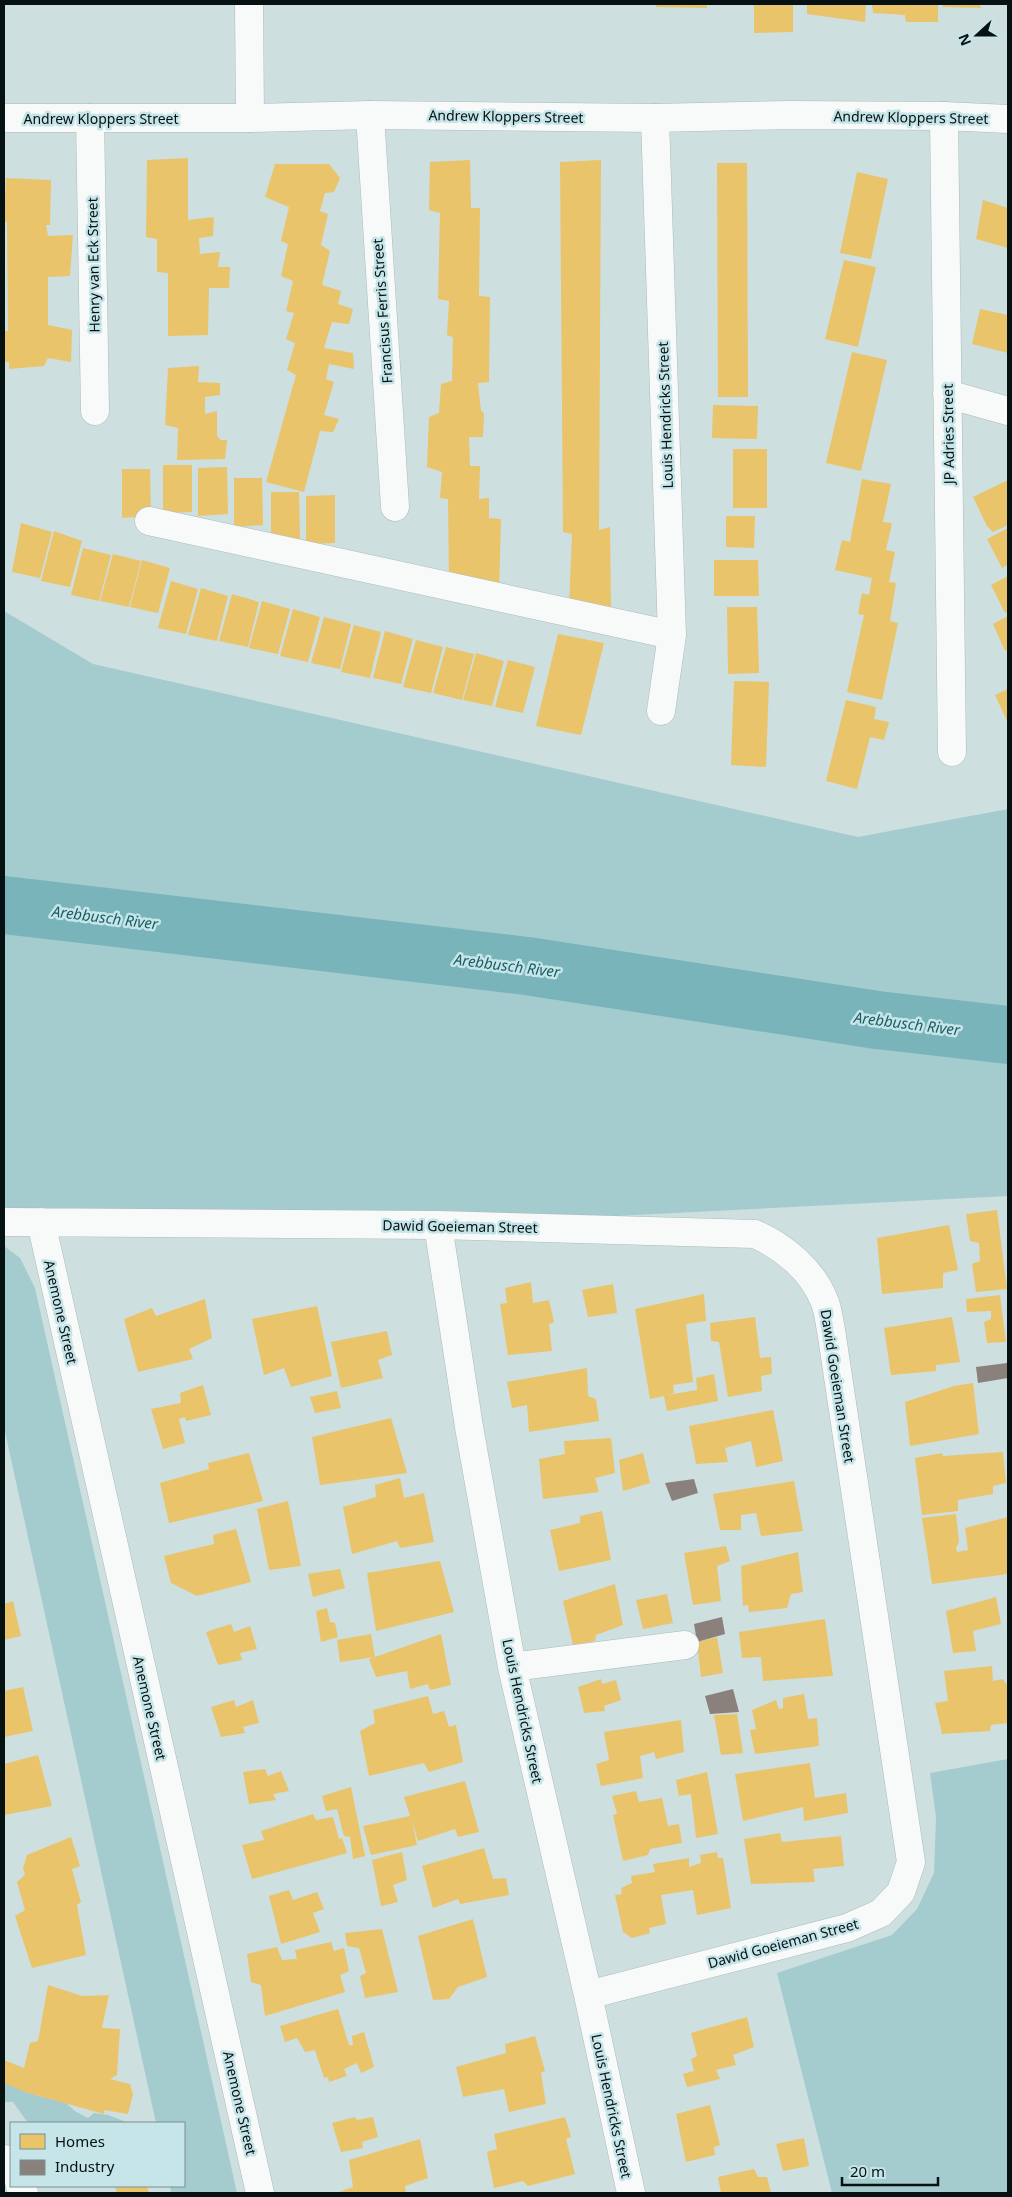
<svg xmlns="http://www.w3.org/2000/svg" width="1012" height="2197" viewBox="0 0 1012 2197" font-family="'Noto Sans',sans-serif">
	<rect width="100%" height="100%" fill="#cedfe0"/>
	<!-- green -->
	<path fill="#a4cbce" d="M4,611l89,53 765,173 150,-28v387l-570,29 -434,-3z
		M4,1246l16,12 15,30 202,905h-66l-1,-7h14v-63h-28l-152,-696z
		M1008,1759v434h-176l-55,-220 115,-38 25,-26 17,-36 2,-56 -6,-44z
		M15,2076l10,16 41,11 9,8 13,7 6,-5 14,2 21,8h-101l-15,-21h-9v-25z"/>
	<!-- homes -->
	<path fill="#e9c46a" d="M656,4h51v4l-51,-1z
		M754,4h39v28l-39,1z
		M807,4h59l-1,18 -58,-8z
		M872,4h66v18h-32l-1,-7 -32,-2z
		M943,4h37l1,4 -38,-1z
		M188,158v62l26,-3 -1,19 -14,2 1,16 20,-2 -2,15h12l-1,21h-20l-1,47 -40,1v-63l-11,-1v-33l-11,-2 1,-77z
		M470,160l1,48h9l-1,88 11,1 -1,85 -11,1 3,28 3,2 -1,24h-14l1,29h10l-1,33 10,-1v20l12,1 -2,71 -50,-6 -1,-85 -8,-1 2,-26 -15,-5 2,-50 10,-4 2,-29 11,-3 1,-44 -6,-2 2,-34 -11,-2 2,-86 -11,-3 1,-48z
		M601,160l-2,370 11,-3 1,81 -42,1 3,-75 -9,-2 -3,-370z
		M717,163h30l1,234h-30z
		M275,164h54l11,14 -6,14 -9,1 -5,18 8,3 -7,31 9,6 -8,34 19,6 -3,13 15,5 -4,15 -17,-2 -8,26 29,5 1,16 -25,-5 -3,15 8,3 -10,33 15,4 -6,13 -13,-1 -16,61 -38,-10 30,-107 -9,-5 8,-27 -9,-4 8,-26 -8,-2 7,-30 -12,-5 7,-32 -7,-3 8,-34 -24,-10z
		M857,172l31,7 -17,80 -31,-6z
		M6,178l45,2 -1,45h-4l2,11 25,-1 -3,41 -22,1v48l24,5 -1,32 -23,-4 -4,8 -35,3v-7h-5v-31h4l-1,-109h-3z
		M983,200l25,8v40l-32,-9z
		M844,260l32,7 -18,80 -33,-8z
		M980,309l28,6v38l-36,-9z
		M852,352l35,8 -26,111 -35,-8z
		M199,366l-1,16 22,1v12l-15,2v17l12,-3v25l4,4h6l-2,19 -48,1 1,-32 -13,-3 3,-57z
		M713,405l45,1 -1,33 -45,-1z
		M733,449h34v59h-34z
		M163,465h29v47l-29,1z
		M227,467l1,47 -30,2v-48z
		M122,469h28l1,47 -29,2z
		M234,478h28l1,47 -29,2z
		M862,479l29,5 -8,38 9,1 -6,27 9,2 -6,30 7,1 -6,38 8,2 -16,77 -35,-8 17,-77 -6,-1 4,-21 7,2 3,-17 -37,-8 7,-30 8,2z
		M1008,480v45l-15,7 -6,-6 -14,-29z
		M271,492h28l1,47 -29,2z
		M335,495v48l-29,1v-48z
		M726,516h29l-1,32 -28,-1z
		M21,523l31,9 -12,46 -28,-6z
		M1008,528v37l-6,3 -15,-29z
		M54,531l28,10 -12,46 -29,-6z
		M83,548l28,7 -12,46 -28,-6z
		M113,554l28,7 -12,46 -29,-6z
		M142,560l28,8 -12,45 -28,-6z
		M714,560h44l1,36h-45z
		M1008,576v35l-3,2 -14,-28z
		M171,581l27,8 -12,45 -28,-6z
		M201,588l27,8 -11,45 -29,-6z
		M232,594l27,8 -11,45 -29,-6z
		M262,601l28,8 -12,45 -29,-6z
		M727,607h30l2,66 -31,1z
		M293,609l27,8 -12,45 -28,-6z
		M1008,616v33l-3,2 -12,-27z
		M324,617l27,7 -11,45 -29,-6z
		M354,625l27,7 -11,46 -29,-6z
		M385,631l28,8 -12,45 -28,-6z
		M558,634l46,9 -23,92 -45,-9z
		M416,640l27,7 -12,46 -28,-6z
		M446,647l28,7 -12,46 -29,-7z
		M476,653l28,8 -12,45 -29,-6z
		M508,660l27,7 -12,46 -28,-6z
		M734,681l35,1 -3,85 -35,-2z
		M1008,689v34l-13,-28z
		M846,700l30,7 -2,12 15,3 -5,18 -14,-3 -13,52 -31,-8z
		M997,1210l10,79 -31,3 -4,-28 8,-3 -1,-18 -9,-2 -4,-27z
		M949,1225l9,45 -15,3v15l-61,6 -5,-56z
		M531,1282l2,21 16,-3 5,22 -5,2 3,27 -44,4 -8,-51 7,-1 -2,-15z
		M613,1284l4,29 -29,4 -6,-27z
		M704,1294l2,27 -20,3 7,58 -20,3 1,8 -7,2 30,-5 -1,-12 18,-4 4,27 -51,10 -3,-15 -14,3 -15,-90z
		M1000,1295l6,47 -19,1 -3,-21 7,-3v-8l-24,1 -1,-13z
		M205,1299l7,39 -23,11 4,10 -55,13 -14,-53 28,-11 4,8z
		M317,1306l15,70 -41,11 -7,-19 -20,7 -12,-56z
		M755,1317l5,41 11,-1 1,17 -11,2 1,15 -34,6 -9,-55 -8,-1 -1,-18z
		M952,1317l8,45 -24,3v6l-45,4 -7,-47z
		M387,1331l5,24 -14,5 5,18 -42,10 -10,-46z
		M587,1368l1,28 8,3 3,22 -70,11 -2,-27 -15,3 -5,-26z
		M973,1383l6,51 -69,12 -5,-44 49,-16z
		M203,1385l8,30 -25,6 -1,-4 -6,2 6,24 -22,6 -12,-40 30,-6 -1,-10z
		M337,1391l4,17 -26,5 -5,-16z
		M773,1410l10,51 -27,6 -5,-26 -26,7 3,14 -32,2 -7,-38z
		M391,1418l16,55 -87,12 -8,-48z
		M611,1438l4,35 -20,5 4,14 -56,7 -4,-40 26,-5 -1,-13z
		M1003,1452l3,31 -13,3v8l-35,6v11l-36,4 -7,-57 27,-5 1,3z
		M249,1453l14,48 -94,22 -9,-40 49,-14 -1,-6z
		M643,1453l7,30 -27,8 -4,-31z
		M400,1478l4,20 20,-5 10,49 -34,6 -3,-7 -45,13 -9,-47 33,-10 -1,-12z
		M794,1481l9,50 -42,5 -5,-23 -15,2v15h-21l-7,-36z
		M288,1501l13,65 -32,4 -12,-61z
		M602,1511l9,49 -52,11 -9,-41 30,-7v-7z
		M956,1514l3,28 -3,6 1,4 11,-2 -3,-22 43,-11v57l-76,10 -10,-66z
		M236,1529l15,53 -54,14 -26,-13 -7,-27 50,-12 -1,-9z
		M726,1546l4,15 -13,5 4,35 -28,4 -9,-52z
		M798,1552l5,40 -12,2 -4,14 -38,4 -1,-7 -5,1 -2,-40z
		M440,1561l14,51 -78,19 -9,-58z
		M340,1569l5,19 -32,9 -5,-23z
		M615,1584l8,41 -27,10 -1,6 -22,4 -10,-44z
		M667,1594l6,29 -30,6 -7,-29z
		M996,1597l5,27 -28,7 3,20 -23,2 -7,-42z
		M13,1601l8,35 -17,4v-36z
		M327,1608l3,14 5,1 3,14 -17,5 -5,-31z
		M825,1619l8,57 -70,5 -2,-24 -19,1 -3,-26z
		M231,1624l3,8 16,-6 7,23 -17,4 2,7 -24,5 -12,-33z
		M371,1634l4,23 66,-23 10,51 -21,5 -2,-6 -18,5 -3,-18 -31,6 -7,-18 6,-2 -35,5 -3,-22z
		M717,1637l6,36 -22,4 -4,-35z
		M992,1666l1,15 10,-2 5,8v36l-17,2 -1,6 -48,3 -7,-31 13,-2 -4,-30z
		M601,1679l1,5 14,-4 5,20 -17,6 1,5 -21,2 -6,-26z
		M23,1687l10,44 -29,6v-46z
		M804,1694l4,25 9,-1 2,28 -64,8 -5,-24 6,-1 -4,-19 24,-10 3,9 4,-1v-10z
		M428,1696l5,18 11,-3 5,16 7,-2 7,37 -34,10 -5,-9 -55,13 -9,-45 15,-8 -2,-13z
		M234,1700l2,7 17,-7 6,23 -16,4 2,6 -24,4 -10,-30z
		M737,1714l6,39 -22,2 -7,-40z
		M681,1720l3,32 -28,7 -2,-7 -14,4 3,22 -42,8 -5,-22 13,-4 -5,-28z
		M38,1755l14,51 -48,9v-51z
		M810,1763l5,35 31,-5 2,20 -44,8 -1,-14 -60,14 -8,-47z
		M265,1769l3,7 13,-5 8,20 -16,3 3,6 -27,4 -6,-32z
		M707,1772l11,62 -22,4 -5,-44 -12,2 -3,-16z
		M465,1781l14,51 -21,5 -3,-8 -37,12 -6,-21 5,25 -46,10 -8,-29 47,-10 -6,-19z
		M351,1787l14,69 -12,3 -3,-22 -6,-1 -7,-27 -11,2 -4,-15z
		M636,1791l3,11 23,-4 6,28 11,-2 3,19 -32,6 -2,6 -25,6 -10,-46 4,-1 -5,-18z
		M313,1814l3,6 17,-3 6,22 3,-1 5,15 -95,26 -10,-34 22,-5 -3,-9z
		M780,1833l2,9 59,-6 3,30 -31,3 2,13 -64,2 -7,-45z
		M71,1837l9,29 -8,3 9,33 -4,3 9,50 -54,13 -17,-52 10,-6 -8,-28 8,-7 -2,-7 4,-13z
		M484,1848l9,31 13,-1 3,17 -49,9 -2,-5 -25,9 -11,-42z
		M402,1852l5,28 -14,5 5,17 -17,4 -9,-46z
		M717,1852l1,6h5l8,50 -34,7 -4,-25 -32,5 5,29 -17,4 1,5 -18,5 -9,-6 -8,-37 7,-1 -1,-6 11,-5 -1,-7 24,-4 -2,-8 36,-6v9l12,-4 -1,-8z
		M289,1890l4,10 24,-8 7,17 -11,4 7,19 -39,12 -12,-48z
		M473,1919l14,58 -29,10 -9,12 -16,1 -15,-64z
		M382,1929l16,63 -33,6 -5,-22 6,-3 -7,-25 -12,-2 -2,-13z
		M331,1942l3,9 10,-3 5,23 -9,4 5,17 -80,24 -4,-31 -10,-3 -4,-28 30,-7 5,13 15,-1 -2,-9z
		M48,1985l34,11 27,-1 -7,33 18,1 -3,46 -7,4 20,5 3,10 -5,20 -24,-4v4l-79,-22 -21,-9v-23l20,8 6,-25 8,-2z
		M338,2009l11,36h4l-1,-9 12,-4 10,35 -13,6 -4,-10 -13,6 3,7 -18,6 -1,-5 -4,1 -9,-28 -10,2 -8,-14 -12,4 -5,-16z
		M747,2017l7,30 -21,8 3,10 -20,5 4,9 -33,8 -4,-13 11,-3 -3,-12 6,-3 -6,-23z
		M535,2036l10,35 -4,2 5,31 -37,8 -5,-23 -41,8 -7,-30 50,-14 -1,-9z
		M710,2105l10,40 -6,2 1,8 -29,7 -10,-48z
		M355,2117l2,3 16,-3 5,20 -16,5 1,6 -22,4 -9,-29z
		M565,2117l6,20 -5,2 9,35 -47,12 -5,-5 -29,7 -7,-36 10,-3 -3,-15z
		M804,2138l5,28 -26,5 -7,-27z
		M420,2139l8,39 -23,8 1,7h-70l17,-6 -4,-27z
		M754,2169l4,8h9l4,16h-50l-3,-16z
		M115,2186h32l2,7h-32z"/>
	<!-- industry -->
	<path fill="#8a817c" d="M1007,1363l1,15 -30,5 -2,-16z
		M694,1479l4,14 -26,8 -7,-18z
		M722,1617l3,17 -28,8 -3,-18z
		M733,1689l6,23 -29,2 -5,-18z"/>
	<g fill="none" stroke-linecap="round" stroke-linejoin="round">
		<!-- river -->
		<path stroke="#78b4ba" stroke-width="58" d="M4,905l523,61 350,54 131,15"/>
		<defs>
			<path id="street" d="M249,4l1,114
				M370,115l25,392
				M944,116l8,636
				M90,118l5,293
				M655,118l17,517 -11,76
				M947,394l61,17
				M149,521l523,114
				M4,1222l434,3 317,9c29,13 57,36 69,66 4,9 5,20 7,30l80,532 -10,30 -20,21 -34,15 -259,67
				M41,1222l219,971
				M438,1225l31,202 43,240 76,328 43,198
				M512,1667l173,-22
				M4,2159l7,13
				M20,2186l4,7"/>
			<path id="secondary" d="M4,118h246l120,-3 285,3 135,-3 154,1 64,3"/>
		</defs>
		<!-- street casing -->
		<use href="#street" stroke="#acbabb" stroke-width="29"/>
		<!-- secondary casing -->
		<use href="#secondary" stroke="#acbabb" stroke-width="29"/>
		<!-- street -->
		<use href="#street" stroke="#f8fafa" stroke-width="28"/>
		<!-- secondary -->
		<use href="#secondary" stroke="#f8fafa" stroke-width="28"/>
	</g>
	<g text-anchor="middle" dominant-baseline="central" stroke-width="5" stroke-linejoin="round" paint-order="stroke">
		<!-- street labels -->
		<g font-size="14" fill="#061112" stroke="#c6e5e8">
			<text transform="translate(506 116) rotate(1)">Andrew Kloppers Street</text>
			<text transform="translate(911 117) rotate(1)">Andrew Kloppers Street</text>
			<text x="101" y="118">Andrew Kloppers Street</text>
			<text transform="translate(93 265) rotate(-91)">Henry van Eck Street</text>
			<text transform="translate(382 311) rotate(-94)">Francisus Ferris Street</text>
			<text transform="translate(665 415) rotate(-92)">Louis Hendricks Street</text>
			<text transform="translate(948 434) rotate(-91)">JP Adries Street</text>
			<text transform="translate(460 1226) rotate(1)">Dawid Goeieman Street</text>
			<text transform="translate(61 1312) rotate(77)">Anemone Street</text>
			<text transform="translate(838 1386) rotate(81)">Dawid Goeieman Street</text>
			<text transform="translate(150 1708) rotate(77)">Anemone Street</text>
			<text transform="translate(523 1711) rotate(78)">Louis Hendricks Street</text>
			<text transform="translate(783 1943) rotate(-15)">Dawid Goeieman Street</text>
			<text transform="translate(240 2103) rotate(77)">Anemone Street</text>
			<text transform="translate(612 2106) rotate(78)">Louis Hendricks Street</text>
		</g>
		<!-- water labels -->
		<g font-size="15" font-style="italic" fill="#195c62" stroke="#c6e5e8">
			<text transform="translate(105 917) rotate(7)">Arebbusch River</text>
			<text transform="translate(507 965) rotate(7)">Arebbusch River</text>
			<text transform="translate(907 1023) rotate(7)">Arebbusch River</text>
		</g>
	</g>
	<!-- border -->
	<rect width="1012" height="2197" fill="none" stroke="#061112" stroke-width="10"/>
	<!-- legend -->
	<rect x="10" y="2122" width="175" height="65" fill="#c6e5e8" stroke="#799092"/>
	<rect x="20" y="2134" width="25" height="15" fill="#e9c46a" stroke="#799092"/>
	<text x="55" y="2147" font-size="15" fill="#061112">Homes</text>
	<rect x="20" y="2160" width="25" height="15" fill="#8a817c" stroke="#799092"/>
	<text x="55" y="2172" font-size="15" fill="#061112">Industry</text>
	<!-- north arrow -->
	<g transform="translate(977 35) rotate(249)" stroke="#c6e5e8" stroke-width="4" paint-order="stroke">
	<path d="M0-4L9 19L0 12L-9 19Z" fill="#061112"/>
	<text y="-8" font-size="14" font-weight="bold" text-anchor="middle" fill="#061112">N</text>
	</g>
	<!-- scale -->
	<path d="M842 2177v8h96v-8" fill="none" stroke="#061112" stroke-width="2.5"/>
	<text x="850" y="2177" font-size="15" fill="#061112" stroke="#c6e5e8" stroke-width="4" paint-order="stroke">20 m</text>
</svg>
